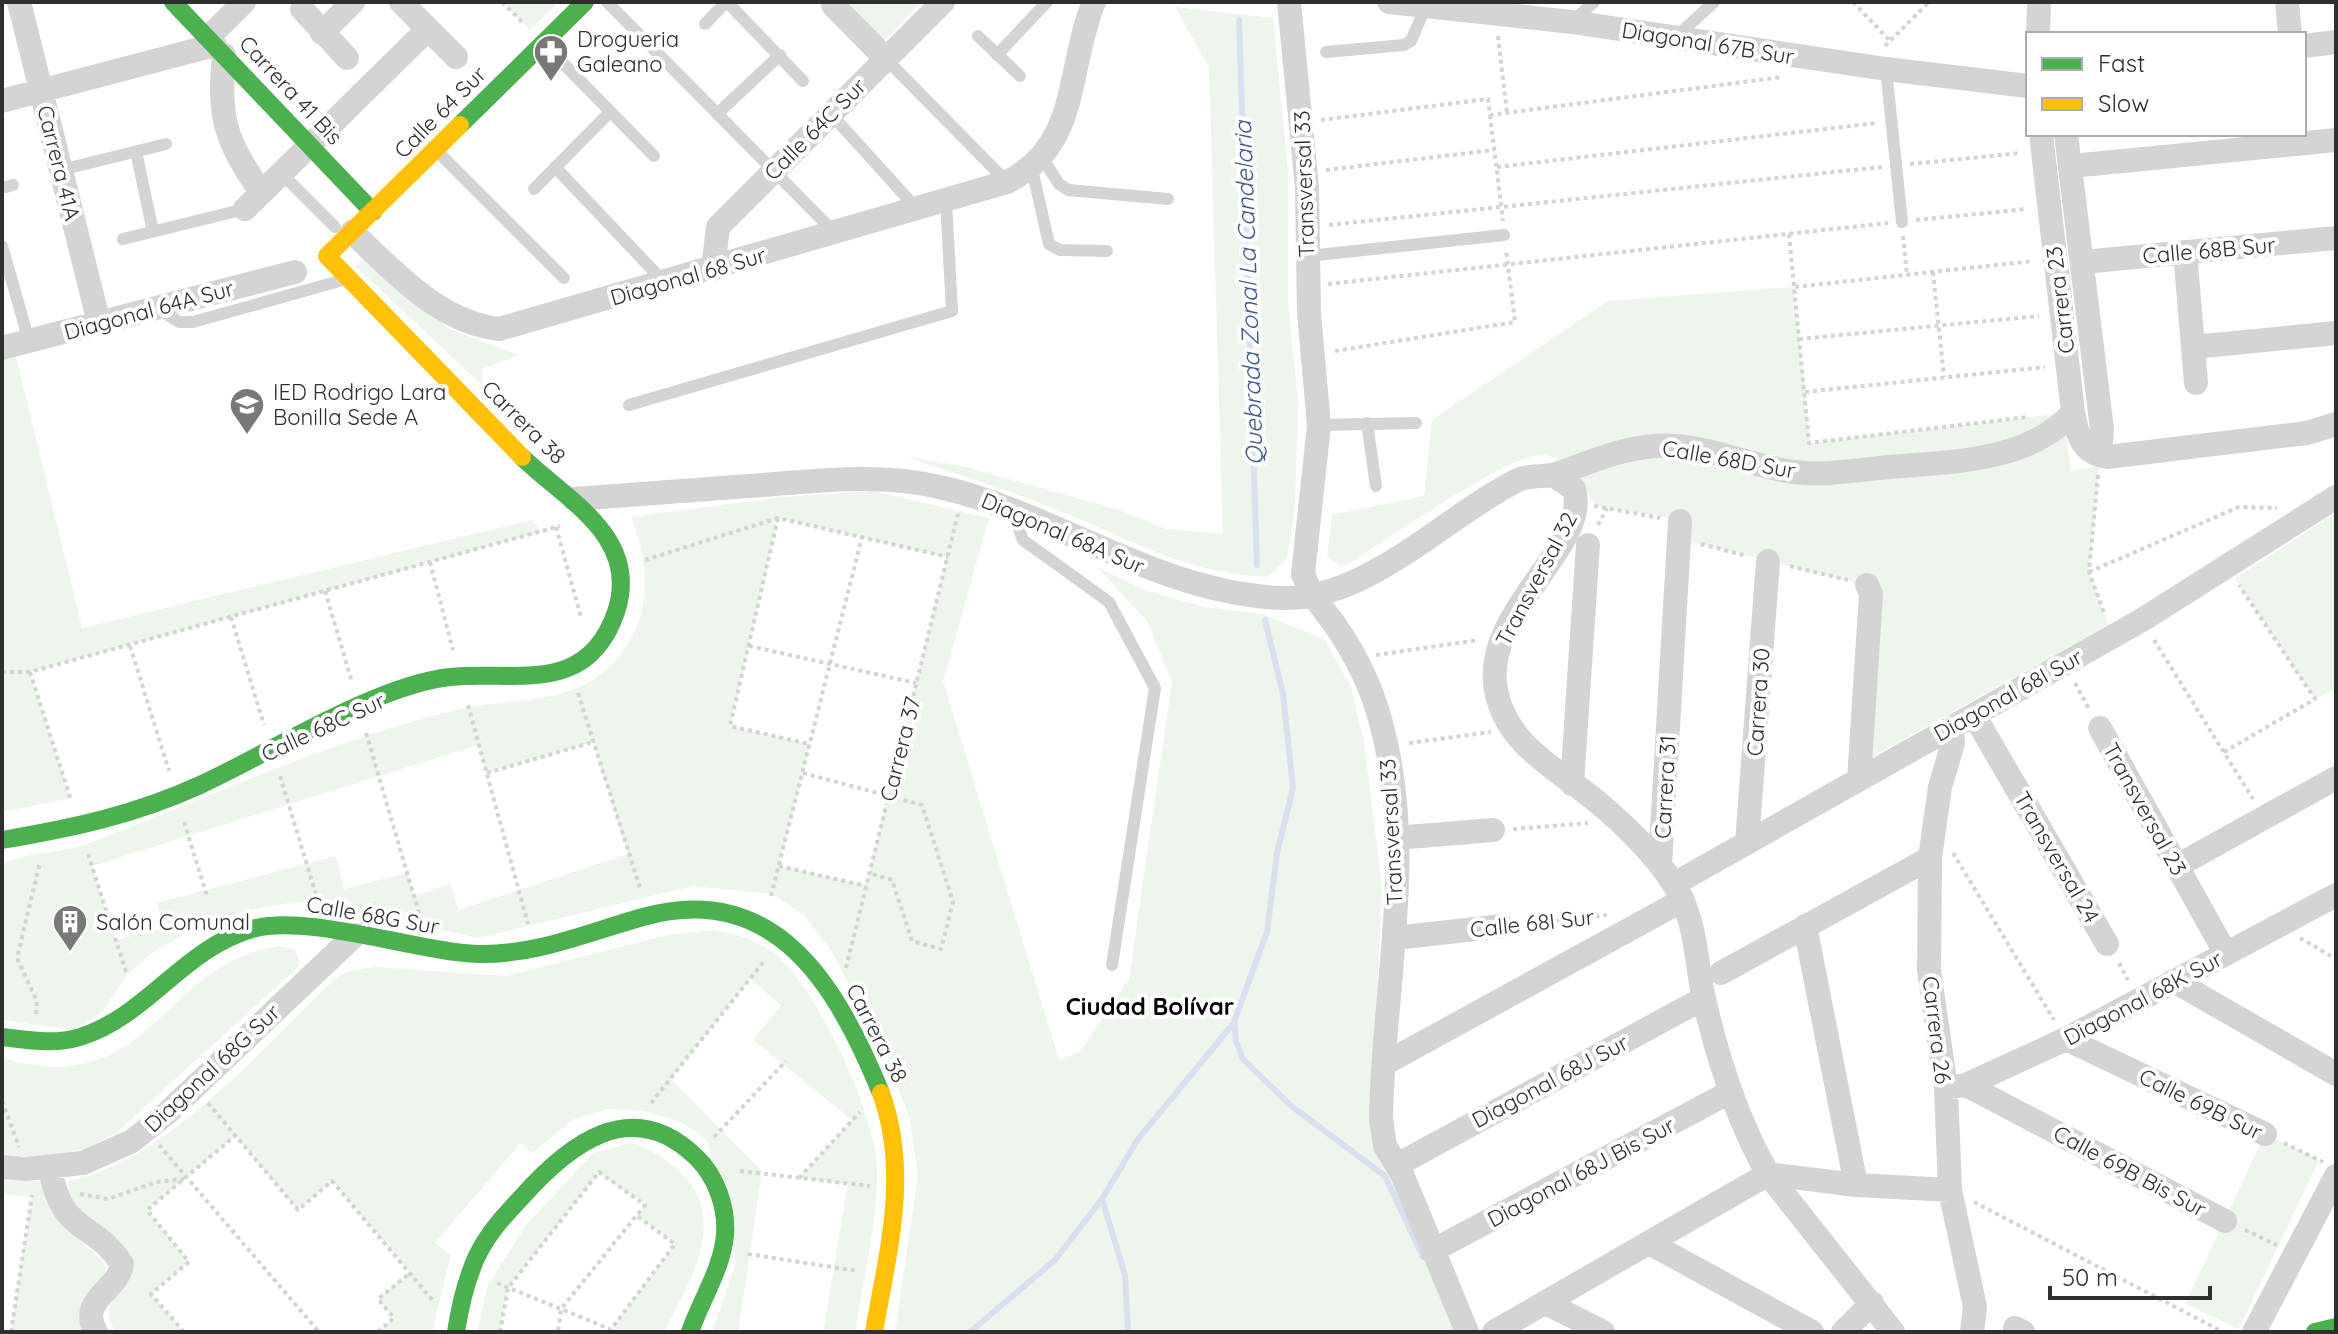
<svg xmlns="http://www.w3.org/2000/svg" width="2338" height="1334" viewBox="0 0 2338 1334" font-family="Quicksand,sans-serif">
	<rect width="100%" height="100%" fill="#fff"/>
	<!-- green -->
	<path fill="#eef5ec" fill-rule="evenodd" d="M502,2h57l-29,28z
		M850,2h72l-38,39 -37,-36z
		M1175,7l98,11 15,153v132l10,98 -3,105 -8,53 -19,18c-83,-4 -133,-36 -208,-66 -51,-21 -104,-37 -156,-55l62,11 156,44 44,18 57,5 -14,-467z
		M366,256l83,73 70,26 -37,14v13l4,7 -131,-123z
		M1794,287l16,156 253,-30 8,58 28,-5 -10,106 19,53 -249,139 8,-179 -188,-46v-19l-85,-15c-11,-24 -23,-50 -54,-50 -32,0 -159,88 -191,109l-8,2 -14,-9 5,-42 92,-19 8,-76 176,-119z
		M15,353l67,275 450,-108 9,12 -511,140 40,126 -68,14v-456z
		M873,491l116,27 -46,163 116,379 21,-8 49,-73 43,-297 -25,-61 -50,-54 48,23 59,17 59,7 62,26 26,47 13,55 18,145 -9,207 94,238h-572l23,-157 -9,-59 -24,-62 -53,-102 -28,-37 -32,-21 -79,-8 -215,52 -147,-33 -36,-3 -51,9 -44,14 -48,28 -25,22 -25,37 -29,18 -71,-10v-156c28,-13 59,-10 88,-21 123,-47 245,-105 375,-135 41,-9 92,-4 129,-29 57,-39 61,-104 37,-162l152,-20zM778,518l169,39 -81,328 -87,-19 31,-122 -80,-18zM593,742l35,112 -169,56 -9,-26 -36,12 -7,-23 -63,16 -8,-33 -179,47 6,25 -47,12 -24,-74 386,-121 9,28z
		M2336,513v175l-21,11 -80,-121z
		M714,930c20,4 39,8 57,21 44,31 105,163 106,217 1,54 -14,111 -22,164h-32l25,-148 -49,-6 53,-58 -99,-80 28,-35 -31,-26 -79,100 91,92 -24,161h-26l24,-69 -28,-120 -10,-10 -16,-10 -37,-12 -37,-2 -34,10 -42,34 -11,-10 -86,100 16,12 -19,77h-54l16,-14 -16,-19 31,-27 -76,-91 -35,29 -63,-74 -88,74 42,52 -38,32 33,38h-68c-16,-21 -2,-36 12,-54l-58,-80 -2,-17c96,-17 198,-137 268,-203l12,-7 28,-4 130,9 162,-41z
		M279,946l16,4 4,10 -2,8 -181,165 -31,16 -37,8 -46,-2v-97c151,44 155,-93 277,-112z
		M2265,1134l54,26 -80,169 -54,-25z
		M630,1143c19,5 33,14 48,27 53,48 12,111 -14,162h-55l66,-88 -38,-29 8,-11 -46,-31 -91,115 -8,44h-23l11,-47 38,-60 66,-71z
		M2,1180l44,1 23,49 35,32 2,7 -22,63h-73l21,-135 -30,-3z"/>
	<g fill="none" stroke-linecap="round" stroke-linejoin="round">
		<!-- stream -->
		<path stroke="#d9e1f1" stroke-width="6" d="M1239,20l18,545
			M1265,620l18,74 10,94 -16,65 -10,79 -33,90 2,19 7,18 47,46 95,71 38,81
			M1102,1199l23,76 3,57
			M970,1332l85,-72 47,-61 36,-60 95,-115"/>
		<!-- path -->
		<path stroke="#d4d4d4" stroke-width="4" stroke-dasharray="4 4" stroke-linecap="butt" d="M502,2l21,21
			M1853,2l37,39
			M1498,36l9,77
			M1885,46l44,-44
			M1490,115l13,106
			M1321,120l167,-21 2,16 292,-38
			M1910,164l111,-11
			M1497,167l380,-44
			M1326,170l168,-20
			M1916,220l111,-11
			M1329,225l553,-58
			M1789,234l20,209 218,-26
			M1903,236l4,39
			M1933,272l11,105
			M1328,284l560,-61
			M1795,287l238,-26
			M1799,339l240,-23
			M1335,351l180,-29 -9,-72
			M1805,392l240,-25
			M2098,475l-9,97 16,43
			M1594,506l66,12
			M778,518l-48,208 80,18
			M1598,525l9,-17
			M556,527l25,90
			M1701,544l46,12
			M645,560l133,-42 170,39
			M430,562l23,88
			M1790,566l58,14
			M2089,572l150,-65 38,1
			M325,591l27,91
			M231,617l33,108
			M2154,640l99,159
			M130,646l39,125
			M749,646l167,37
			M1376,655l102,-15
			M2,672h28l530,-146
			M30,672l41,128
			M2075,683l15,28
			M578,693l63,198
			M468,705l60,219
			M366,733l55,187
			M1409,743l82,-11
			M2224,752l91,-53 -76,-114
			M487,773l106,-31
			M803,773l119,32 31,97 -12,47 -29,-8 -20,-61 -23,-7
			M280,776l38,125
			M184,822l23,74
			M1513,829l75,-6
			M1953,853l101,167
			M88,854l39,121
			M779,866l87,20
			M771,896l91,-359
			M1524,924l83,-9
			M2300,938l36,21
			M2119,963l9,17
			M846,968l112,-454
			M36,1014l1,-13 -20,-43 23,-96
			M2,1101l17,46
			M208,1103l90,107 34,-29 102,121
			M651,1103l114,-143
			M714,1137l72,-76
			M2284,1143l39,19
			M159,1145l160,187
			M740,1171l130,15
			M799,1178l61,-66
			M80,1194l28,5 48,-17 28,-3
			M1974,1202l249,130
			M2245,1230l32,15
			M748,1254l110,17
			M497,1283l113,46
			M11,1332l21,-137
			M184,1332l-33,-38 38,-32 -42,-52 88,-74
			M378,1332l16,-14 -16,-19 32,-26
			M500,1332l8,-44 91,-116 46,33 -84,104 -3,23
			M609,1332l66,-88 -38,-28"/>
		<!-- lane -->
		<path stroke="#d4d4d4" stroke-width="12" d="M607,2l228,231
			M727,2l76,79
			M1572,22l22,-20
			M705,24l21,-22
			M978,36l42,40
			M1675,38l39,-36
			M544,44l110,112
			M1326,52l78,-7 7,-4 15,-35
			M997,55l50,-53
			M886,59l121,123
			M1886,69l16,153
			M717,114l63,-59
			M831,114l86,95
			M136,151l17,81
			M437,151l127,127
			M1043,159l16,25 9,6 100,9
			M555,167l110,116
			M1032,169l17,75 11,6 47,1
			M61,170l105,-26
			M281,173l54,54
			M2,188l11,-3
			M534,189l76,-77
			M123,239l122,-30
			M2,246l27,95
			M1308,256l196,-21
			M157,308l22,14h14l150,-42
			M629,405l323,-94 -6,-110
			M1367,423l9,63
			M1319,425l97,-2
			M1012,511l11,29 86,62 46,86 -43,277"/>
		<!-- street -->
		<path stroke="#d4d4d4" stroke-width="24" d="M19,2l80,321
			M401,2l55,55
			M835,2l-2,3 53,54
			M1289,2l18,186 2,125 10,112 -16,149c7,20 19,33 32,51 21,30 37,63 46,98 36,130 2,264 0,395l4,28 17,28 65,158
			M1389,2l183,20 314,47 142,17
			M2287,2l3,32
			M302,9l45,49
			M322,33l31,-31
			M2038,34l1,-28
			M208,38l36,-36
			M2304,46l32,-4
			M224,55c-6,63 1,85 37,137
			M2,101l213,-56
			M2041,134l32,278c4,23 9,41 34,45l200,-24 29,-9
			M2066,134l36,295 -2,26
			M2072,166l264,-26
			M245,209l183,-180
			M352,232c42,39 86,90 147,97l508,-147c74,-37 59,-113 87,-180
			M2185,252l11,131
			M2083,262l253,-24
			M713,269l5,-42 225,-225
			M2193,347l143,-14
			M2,348l293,-76
			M1553,475l21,14c17,58 -93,122 -78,201 10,55 60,78 99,110 29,24 57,51 78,83 24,36 22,76 31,116 14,61 33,121 64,175l125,158
			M574,499c63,-5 126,-9 189,-14 60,-5 122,-12 181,3 116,28 214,105 337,110 86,3 163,-81 237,-118 13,-6 25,-2 38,-6 33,-11 62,-25 98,-28 46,-4 94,20 140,26 31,4 63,-2 95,-5 60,-5 141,-5 184,-55
			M1974,715l133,229
			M1952,727l1,16 -13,44 -10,71 -1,112 17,118 4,102 25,117 -3,25
			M2100,728l126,226
			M1859,780l12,-186 -4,-9
			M1572,784l16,-239
			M1396,838l97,-8
			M1747,843l21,-282
			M1660,865l20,-344
			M2177,866l159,-88
			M1674,884l468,-264 194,-123
			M1805,926l51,259
			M1395,938l107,-12
			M1721,973l209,-115
			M2174,981l162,93
			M2066,1039l199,95
			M1384,1064l299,-164
			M1966,1085l259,136
			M1946,1088l20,-3 100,-46 270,-144
			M1397,1165l307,-167
			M2,1167l24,2 57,-6 49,-22 35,-28 188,-178
			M50,1168c12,68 42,51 72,96 -3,26 -45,36 -26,68
			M1768,1174l88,11 94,5
			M1651,1244l161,88
			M1432,1251l298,-159
			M1546,1303l57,29
			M2015,1328l8,4
			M1494,1332l274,-158
			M1843,1332l29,-29
			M2254,1332l82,-156"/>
		<!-- fast -->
		<path stroke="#4caf50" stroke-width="18" d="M173,2l200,210
			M460,125l125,-123
			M2,840c70,-12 133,-25 198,-55 70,-32 176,-100 250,-108 64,-7 137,20 166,-65 25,-75 -50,-112 -94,-155
			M2,1037c26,3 52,8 78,0 66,-20 104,-89 172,-108 55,-16 164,23 227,25 58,1 110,-22 164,-37 133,-37 194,69 238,176
			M456,1332c4,-26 10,-52 21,-76 11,-23 27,-40 44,-58 47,-53 110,-104 175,-41 20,19 31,50 29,78 -3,34 -24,65 -35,97
			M2315,1332l21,-5"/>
		<!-- slow -->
		<path stroke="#ffc107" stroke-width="18" d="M460,125l-133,131 195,201
			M874,1332c14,-82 36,-158 7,-239"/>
	</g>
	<!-- icons -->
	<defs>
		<symbol id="pharmacy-pin" viewBox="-11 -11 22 30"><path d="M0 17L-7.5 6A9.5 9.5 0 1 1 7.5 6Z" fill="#787878" stroke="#fff"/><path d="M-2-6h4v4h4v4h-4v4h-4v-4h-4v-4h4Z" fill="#fff"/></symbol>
		<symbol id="school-pin" viewBox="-11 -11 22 30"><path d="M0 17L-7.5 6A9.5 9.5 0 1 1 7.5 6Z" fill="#787878" stroke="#fff"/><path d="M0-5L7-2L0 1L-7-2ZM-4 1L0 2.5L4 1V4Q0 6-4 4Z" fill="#fff"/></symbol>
		<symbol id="building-pin" viewBox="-11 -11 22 30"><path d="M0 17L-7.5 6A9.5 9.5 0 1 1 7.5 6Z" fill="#787878" stroke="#fff"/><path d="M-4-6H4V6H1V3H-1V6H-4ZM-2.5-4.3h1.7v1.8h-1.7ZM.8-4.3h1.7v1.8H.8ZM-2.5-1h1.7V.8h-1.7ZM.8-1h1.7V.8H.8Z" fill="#fff"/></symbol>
	</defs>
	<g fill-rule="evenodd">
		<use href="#pharmacy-pin" x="531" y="32" width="40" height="54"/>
		<use href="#school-pin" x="227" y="385" width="40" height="54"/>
		<use href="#building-pin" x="50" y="902" width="40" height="54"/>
	</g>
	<g text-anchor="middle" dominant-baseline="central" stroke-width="8" stroke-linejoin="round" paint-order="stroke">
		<!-- poi labels -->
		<g font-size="22" fill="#2f2f2f" stroke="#fff" text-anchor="start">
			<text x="577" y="39">Drogueria<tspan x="577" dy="25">Galeano</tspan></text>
			<text x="273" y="392">IED Rodrigo Lara<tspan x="273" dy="25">Bonilla Sede A</tspan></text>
			<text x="96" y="922">Salón Comunal</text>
		</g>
		<!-- street labels -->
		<g font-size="22" fill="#2f2f2f" stroke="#fff">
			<text transform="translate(1708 43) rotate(9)">Diagonal 67B Sur</text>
			<text transform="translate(291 90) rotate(47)">Carrera 41 Bis</text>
			<text transform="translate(440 112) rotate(-45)">Calle 64 Sur</text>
			<text transform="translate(815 129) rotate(-45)">Calle 64C Sur</text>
			<text transform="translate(59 163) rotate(76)">Carrera 41A</text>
			<text transform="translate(1304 184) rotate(-92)">Transversal 33</text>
			<text transform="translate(2209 250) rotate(-5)">Calle 68B Sur</text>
			<text transform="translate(688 276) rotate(-16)">Diagonal 68 Sur</text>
			<text transform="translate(2060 300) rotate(-97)">Carrera 23</text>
			<text transform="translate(149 310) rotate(-15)">Diagonal 64A Sur</text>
			<text transform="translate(524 422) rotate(45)">Carrera 38</text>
			<text transform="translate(1729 459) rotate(10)">Calle 68D Sur</text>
			<text transform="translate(1063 533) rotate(23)">Diagonal 68A Sur</text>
			<text transform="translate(1536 579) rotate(-62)">Transversal 32</text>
			<text transform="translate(2008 695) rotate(-29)">Diagonal 68I Sur</text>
			<text transform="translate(1758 702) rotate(-86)">Carrera 30</text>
			<text transform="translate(323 727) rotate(-25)">Calle 68C Sur</text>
			<text transform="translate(900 749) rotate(-76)">Carrera 37</text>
			<text transform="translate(1665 787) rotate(-87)">Carrera 31</text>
			<text transform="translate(2145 809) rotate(61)">Transversal 23</text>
			<text transform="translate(1391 832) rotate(-93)">Transversal 33</text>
			<text transform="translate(2057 857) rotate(60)">Transversal 24</text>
			<text transform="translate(373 915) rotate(10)">Calle 68G Sur</text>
			<text transform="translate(1532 923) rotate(-6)">Calle 68I Sur</text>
			<text transform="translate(2143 998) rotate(-28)">Diagonal 68K Sur</text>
			<text transform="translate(1937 1030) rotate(83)">Carrera 26</text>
			<text transform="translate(877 1033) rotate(63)">Carrera 38</text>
			<text transform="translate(212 1068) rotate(-43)">Diagonal 68G Sur</text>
			<text transform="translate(1550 1081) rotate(-28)">Diagonal 68J Sur</text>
			<text transform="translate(2201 1104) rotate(26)">Calle 69B Sur</text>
			<text transform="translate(2130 1171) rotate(28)">Calle 69B Bis Sur</text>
			<text transform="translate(1581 1172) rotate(-28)">Diagonal 68J Bis Sur</text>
		</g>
		<!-- water labels -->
		<g font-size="24" font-style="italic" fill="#3d5890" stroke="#fff">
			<text transform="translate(1248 293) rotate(-92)">Quebrada Zonal La Candelaria</text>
		</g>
		<!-- neighbourhood labels -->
		<g font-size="24" font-weight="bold" fill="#000" stroke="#fff">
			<text x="1150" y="1006">Ciudad Bolívar</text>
		</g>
	</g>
	<!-- border -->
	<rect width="2338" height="1334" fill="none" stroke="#2f2f2f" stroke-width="8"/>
	<!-- legend -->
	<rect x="2026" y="32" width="280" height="104" fill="#ffffff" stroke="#acacac" stroke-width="2"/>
	<rect x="2042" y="58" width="40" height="12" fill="#4caf50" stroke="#acacac" stroke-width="2"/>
	<text x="2098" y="72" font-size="24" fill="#2f2f2f">Fast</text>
	<rect x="2042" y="98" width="40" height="12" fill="#ffc107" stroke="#acacac" stroke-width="2"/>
	<text x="2098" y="112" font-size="24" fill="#2f2f2f">Slow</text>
	<!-- scale -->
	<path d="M2050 1286v12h160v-12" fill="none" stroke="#2f2f2f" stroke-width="4"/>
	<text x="2062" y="1286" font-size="24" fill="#2f2f2f" stroke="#ffffff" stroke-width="6" paint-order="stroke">50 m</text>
</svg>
